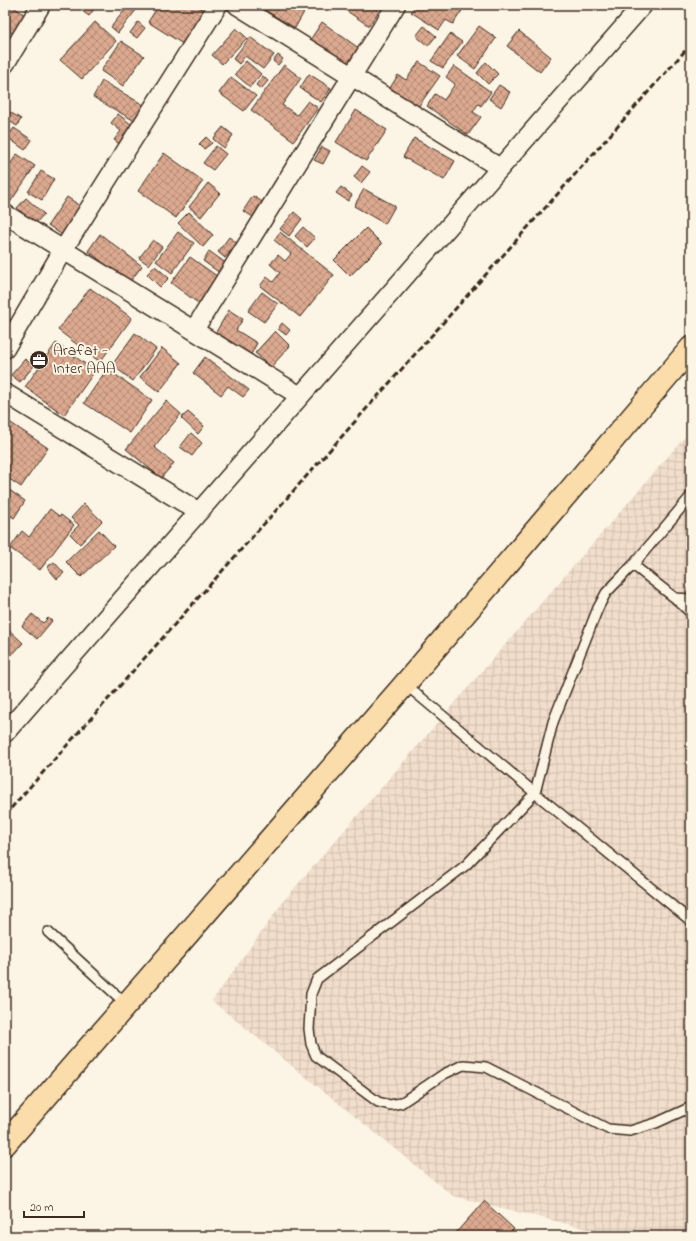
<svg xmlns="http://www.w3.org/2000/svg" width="696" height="1241" viewBox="0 0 696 1241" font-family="'Indie Flower',sans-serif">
	<defs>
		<pattern id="industrial-grid" width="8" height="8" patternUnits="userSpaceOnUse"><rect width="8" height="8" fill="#f2decc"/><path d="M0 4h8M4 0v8" fill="none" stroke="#d0bfaf"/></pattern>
		<pattern id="building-cross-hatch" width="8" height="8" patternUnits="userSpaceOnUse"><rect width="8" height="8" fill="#dca990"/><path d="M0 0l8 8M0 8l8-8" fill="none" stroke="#b48a75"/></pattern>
	</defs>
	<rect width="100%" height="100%" fill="#fcf5e5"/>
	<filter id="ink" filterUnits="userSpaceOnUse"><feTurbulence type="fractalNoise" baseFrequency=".025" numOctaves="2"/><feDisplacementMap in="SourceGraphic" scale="8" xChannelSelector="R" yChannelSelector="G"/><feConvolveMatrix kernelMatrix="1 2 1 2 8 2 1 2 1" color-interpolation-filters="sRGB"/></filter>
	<g filter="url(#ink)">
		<!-- industrial -->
		<path fill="url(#industrial-grid)" d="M691,430v806h-75l-163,-40 -241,-195 73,-102z"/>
		<!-- building -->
		<path fill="url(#building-cross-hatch)" stroke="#3b2a1e" d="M5,5h6l18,13 -13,18 -11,-8z
			M74,5h23l-8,11z
			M129,5h11l-22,28 -7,-6z
			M159,5h37l11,7 -21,34 -38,-24z
			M256,5h52l-13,23z
			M338,5h32l9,6 -10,15z
			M416,5h42l5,4 -10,15 -7,-4 -7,10 -28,-18z
			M95,22l21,19 -34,38 -22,-19z
			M138,22l7,6 -8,10 -7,-5z
			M322,22l38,27 -13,18 -37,-27z
			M424,26l12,10 -8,10 -12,-10z
			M479,26l17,12 -21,31 -18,-13z
			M236,28l11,10 -25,26 -10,-9z
			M519,31l32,26 -11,15 -33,-26z
			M450,34l12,8 -19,26 -12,-7z
			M250,37l24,18 -11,14 -18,-13 -6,8 -6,-5z
			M121,41l23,15 -21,30 -22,-15z
			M278,55l5,4 -5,6 -5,-4z
			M246,61l15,13 -11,13 -15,-13z
			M419,62l21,14 -22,31 -28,-19 8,-13 8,5z
			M486,62l12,12 -10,10 -11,-11z
			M284,65l17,13 -19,27 15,10 11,-14 10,7 -24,33 -43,-31z
			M454,66l37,26 -10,14 -3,-2 -5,8 8,5 -13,18 -41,-29 8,-12 9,6 11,-16 -9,-7z
			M309,74l22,14 -10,14 -21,-14z
			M263,76l5,5 -7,8 -5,-4z
			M231,77l25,19 -12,15 -25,-18z
			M102,81l47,27 -9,16 -47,-27z
			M499,85l11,7 -9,15 -12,-8z
			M5,109l16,10 -4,7 -11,-7 -1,1z
			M356,110l31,20 -21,31 -30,-19z
			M118,114l18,14 -14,18 -8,-6 7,-9 -10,-8z
			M223,127l10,8 -9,13 -11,-9z
			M14,128l18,12 -7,10 -18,-13z
			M206,137l6,6 -8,6 -5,-5z
			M414,138l41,23 -11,19 -41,-23z
			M216,146l10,8 -13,16 -10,-7z
			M322,147l8,4 -7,13 -9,-4z
			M164,153l39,28 -27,37 -38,-27z
			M17,154l18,12 -26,38 -4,-3v-29z
			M362,166l8,6 -9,11 -7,-6z
			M41,171l13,8 -12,21 -14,-8z
			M208,183l12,10 -19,24 -12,-10z
			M341,187l11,8 -4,6 -12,-8z
			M364,189l31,17 -10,18 -31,-18z
			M253,196l11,7 -9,15 -12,-7z
			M67,197l15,10 -20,28 -14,-10z
			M26,198l18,16 -9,10 -18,-16z
			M189,212l24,23 -10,12 -25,-24z
			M294,212l8,7 -13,17 -9,-7z
			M303,227l12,11 -8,9 -12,-11z
			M366,228l16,16 -32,32 -16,-16z
			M178,232l16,11 -22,30 -16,-12z
			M280,232l54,43 -34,42 -40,-31 7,-9 6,5 7,-9 -10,-9 8,-9 7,6 6,-7 -17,-14z
			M100,234l42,32 -13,17 -41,-32z
			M229,237l8,6 -12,15 -7,-6z
			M153,240l9,7 -13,18 -10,-7z
			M209,251l18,13 -7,9 -17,-12z
			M190,257l31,22 -19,27 -31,-23z
			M155,266l14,12 -9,9 -13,-13z
			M90,288l42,30 -32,44 -42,-32z
			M262,292l16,12 -14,18 -16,-11z
			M229,310l14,9 -7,11 21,13 -8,15 -36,-21z
			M282,323l8,7 -4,5 -8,-6z
			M275,331l15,15 -19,21 -16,-14z
			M135,333l21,16 -23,32 -21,-16z
			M56,343l39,28 -31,44 -39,-28z
			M162,348l19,15 -22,29 -19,-15z
			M205,357l44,33 -6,7 -15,-11 -7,9 -28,-22z
			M25,359l9,7 -14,16 -9,-7z
			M107,369l45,31 -22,33 -46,-30z
			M166,401l15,13 -27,33 20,16 -13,15 -35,-29z
			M188,412l16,14 -6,8 -17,-16z
			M5,419l43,29 -27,39 -16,-11z
			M191,433l11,10 -10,13 -12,-9z
			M5,487l20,14 -11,17 -9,-6z
			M84,504l18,17 -22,23 -10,-10 9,-9 -8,-7z
			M50,509l9,7 2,-1 13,10 -34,45 -30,-22 12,-17 7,6z
			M99,530l15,16 -33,31 -15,-15z
			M54,562l10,11 -7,6 -10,-12z
			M32,614l11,9 5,-5 4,3 -15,18 -15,-13z
			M7,628l16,15 -11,12 -7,-7v-18z
			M484,1201l30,28 -7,7h-54z"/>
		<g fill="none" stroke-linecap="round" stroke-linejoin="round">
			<defs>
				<path id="lane" d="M691,496l-58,69 -27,28 -8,15 -45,114 -18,71 -69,72 -149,114 -6,15 -2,35 2,15 5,12 62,46 12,3 11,-2 43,-29 19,-9 23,2 122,62 22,2 26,-8 35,-16
					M633,565l42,33 16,15
					M675,598l16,1
					M405,684l130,109 156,128
					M48,932l78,72"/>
				<path id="street" d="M237,5l263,163
					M5,64l36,-59
					M5,214l295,182
					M194,330l202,-325
					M5,349l58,-99 155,-245
					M5,393l194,119
					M5,733l638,-728"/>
				<path id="highway" d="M5,1144l400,-460 286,-336"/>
			</defs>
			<!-- lane casing -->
			<use href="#lane" stroke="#3b2a1e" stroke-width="12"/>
			<!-- street casing -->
			<use href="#street" stroke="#3b2a1e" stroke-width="21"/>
			<!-- highway casing -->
			<use href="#highway" stroke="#3b2a1e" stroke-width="25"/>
			<!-- lane -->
			<use href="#lane" stroke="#fcf5e5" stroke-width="9"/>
			<!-- street -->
			<use href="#street" stroke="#fcf5e5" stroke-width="18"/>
			<!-- highway -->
			<use href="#highway" stroke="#fbddab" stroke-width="22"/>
			<!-- rail -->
			<path stroke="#3b2a1e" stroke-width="3" stroke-dasharray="6 3" stroke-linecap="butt" d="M5,815l686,-771"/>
		</g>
	</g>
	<!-- icons -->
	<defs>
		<symbol id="office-disc" viewBox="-11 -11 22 22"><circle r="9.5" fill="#3b2a1e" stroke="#fcf5e5"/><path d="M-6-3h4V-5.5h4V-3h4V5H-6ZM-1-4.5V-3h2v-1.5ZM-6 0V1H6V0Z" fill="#fff"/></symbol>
	</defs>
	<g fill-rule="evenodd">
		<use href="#office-disc" x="28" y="349" width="22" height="22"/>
	</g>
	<g text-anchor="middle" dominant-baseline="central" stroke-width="4" stroke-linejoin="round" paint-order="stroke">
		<!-- poi labels -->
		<g font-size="16" fill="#3b2a1e" stroke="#fcf5e5" text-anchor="start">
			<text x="53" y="351">Arafat -<tspan x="53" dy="18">Inter AAA</tspan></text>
		</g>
	</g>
	<!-- margin -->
	<rect width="696" height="1241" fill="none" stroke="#fcf5e5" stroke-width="20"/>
	<rect x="10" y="10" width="676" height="1221" fill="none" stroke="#3b2a1e" stroke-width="1.5" filter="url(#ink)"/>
	<!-- scale -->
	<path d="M24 1211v6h60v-6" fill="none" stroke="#3b2a1e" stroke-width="2"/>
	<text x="30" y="1211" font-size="12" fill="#3b2a1e" stroke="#fcf5e5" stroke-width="3" paint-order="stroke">20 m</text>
</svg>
